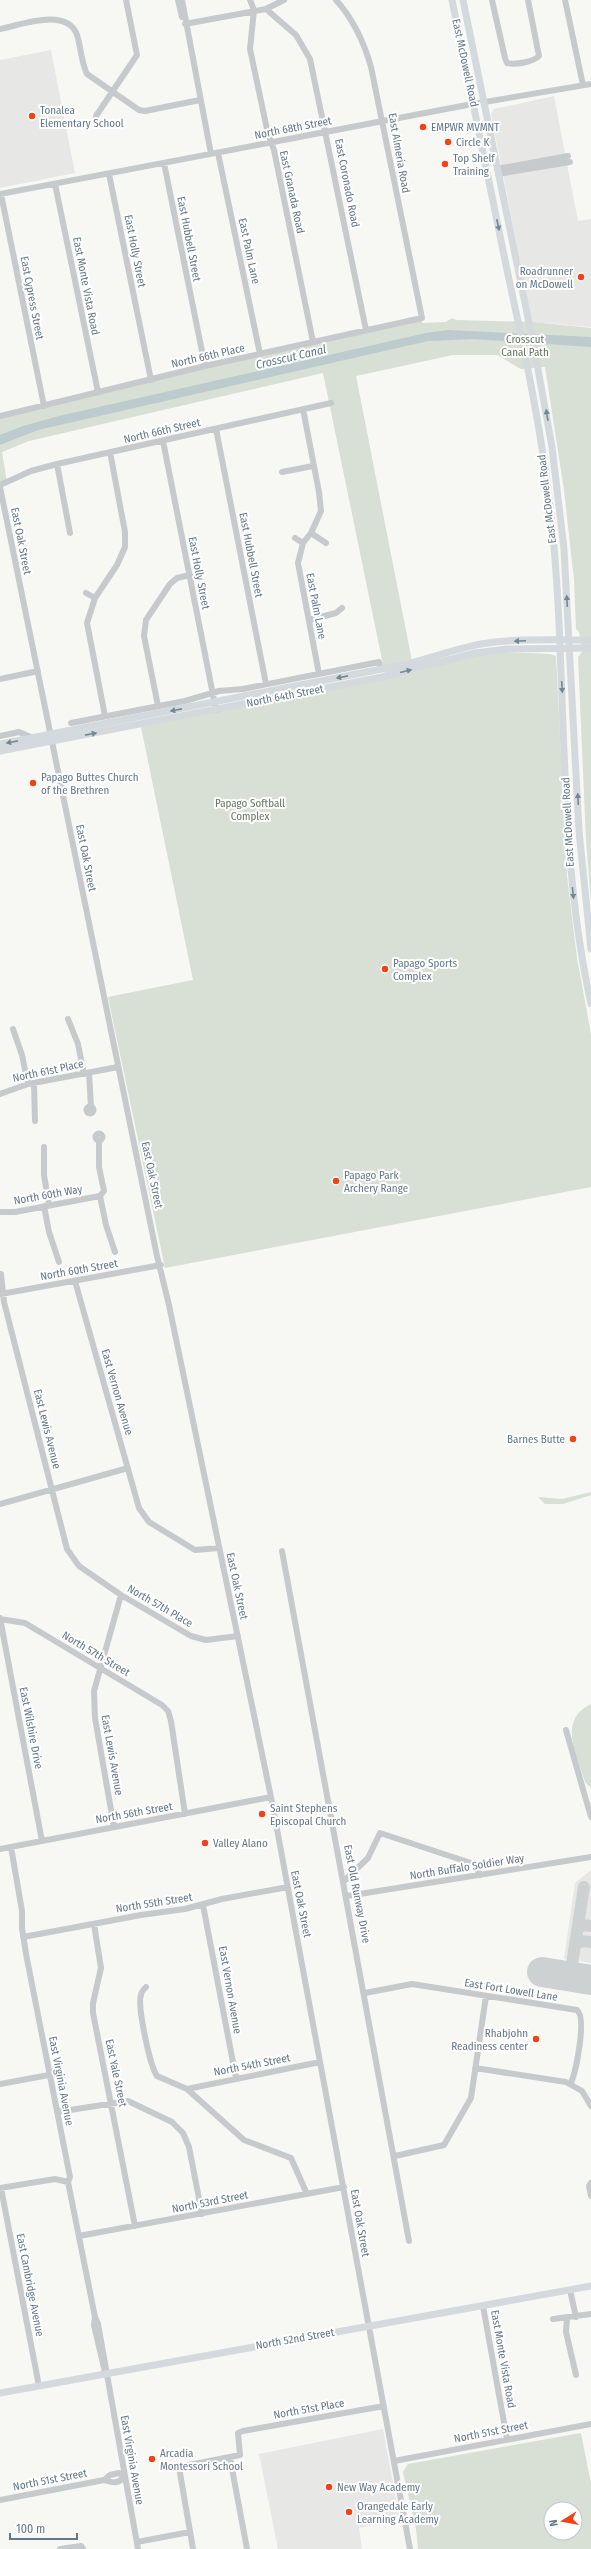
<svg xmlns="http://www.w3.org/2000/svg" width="591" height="2549" viewBox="0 0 591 2549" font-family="'Fira Sans Condensed',sans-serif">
	<rect width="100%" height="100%" fill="#f7f7f3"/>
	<!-- built -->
	<path fill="#e7e8e6" d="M51,50l24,123 -75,15v-128z
		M554,96l24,125 13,-2v108l-59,-5 -41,-208 3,-5z
		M591,1870v93l-27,-4 11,-76z
		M383,2429l17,91 -41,8 3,21h-84l-19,-95z"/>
	<!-- green -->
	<path fill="#d8dfd4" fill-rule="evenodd" d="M422,318v5l24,-1 6,-4 4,2 77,2 58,6v575l-5,-63 -8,-183 4,-5 -3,-20 -3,-3 -2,-49 -10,-90 -19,-123 -24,2 -24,-14h-44l-97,21 55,280 1,17 66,-18 25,-3 47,2 6,2 11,220 10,82 14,76v153l-426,81 -57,-271 85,-17 -52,-253 245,-48 -63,-306 -294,68 -27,11 5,30 -7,3v-69z
		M591,1492v3l-28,9h-18l-7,-7 24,2z
		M591,1704v84l-6,-6c-8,-27 -28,-62 6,-78z
		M581,2433l10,51v65h-173l-2,-20 -13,-57 5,-8zM551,2509h24v24h-24z"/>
	<!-- water -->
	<path fill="#bdcace" d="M448,330l143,7v10l-119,-8 -44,2 -390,89 -38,15v-10l23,-9 36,-10 367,-83z"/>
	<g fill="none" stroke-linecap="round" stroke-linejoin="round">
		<!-- taxiway -->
		<path stroke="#ced1d2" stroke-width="12" d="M577,1930l5,-5 9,1
			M575,1946l5,-5 11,1
			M570,1977l14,-90"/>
		<!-- runway -->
		<path stroke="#ced1d2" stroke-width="30" d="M542,1972l49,8"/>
		<!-- minor -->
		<path stroke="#c6cacd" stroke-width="6" d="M178,0l4,17
			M182,0l29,154
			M250,0l4,10 -4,39 18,85 6,16 39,192
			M492,0l13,58 2,5c9,2 26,-1 32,-7l-11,-56
			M565,0l18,85
			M266,9l30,26 14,24 56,271
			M185,24l81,-15 18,-9
			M0,29c21,-4 67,-22 77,6 4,12 4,27 10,39l52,36 6,1 55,-11
			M96,116l41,-61 -11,-55
			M218,153l42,201
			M164,163l41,203
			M497,169l71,-13
			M109,174l42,206
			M498,174l72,-12
			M55,184l43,208
			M0,194l467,-89 124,-21
			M1,194l43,212
			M303,409l16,83 2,19 -10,22 -8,10 -5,20 21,111
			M0,416l205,-50 217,-48 -51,-251c-7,-25 -18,-48 -35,-67
			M216,429l50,255
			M163,441l53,269
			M57,464l13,69
			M282,472l31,-6
			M0,485l31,-14 26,-7 274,-61
			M0,487l157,769 12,49 103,497 138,747
			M311,533l15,10
			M295,538l8,5
			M86,593l9,5
			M309,620l27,-7 6,-5
			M0,679l38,-8
			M158,706l-14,-70 2,-16 24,-36 7,-6 13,-3
			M105,716l-18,-93 8,-25 22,-33 8,-18v-15l-15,-80
			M71,723l114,-22 34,-10 24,-2 136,-27 2,7
			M0,736l19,-4 14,6
			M68,1019l10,25 6,30
			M13,1029l9,26 6,29
			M89,1073l2,34
			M34,1083l1,38
			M0,1094l28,-10 90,-17
			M86.5 1110a3.5 3.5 0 1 1 7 0a3.5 3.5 0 1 1-7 0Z
			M95.5 1137a3.5 3.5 0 1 1 7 0a3.5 3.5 0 1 1-7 0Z
			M99,1141v26l5,24 -4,5 6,29 9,27
			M44,1147v28l5,30
			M44,1206l5,26 10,30
			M0,1212h15l85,-16
			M1,1274l3,28 63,247 12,17 42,29 70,41 15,4 32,-4
			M75,1281l64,227 10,14 46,28 24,-2
			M1,1294l160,-29
			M0,1504l128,-36
			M282,1551l127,690
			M0,1618l42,223
			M0,1619l25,4 137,82 6,6 3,10 14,93
			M566,1730l25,87
			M114,1827l-19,-109 -1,-27 27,-96
			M11,1847l11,64v17l4,26 44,223 -2,5 27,135 3,7 40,225
			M0,1849l271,-52
			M344,1881l24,-23 12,-25 94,31 6,11
			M347,1896l244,-39
			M203,1905l33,173
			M94,1924l7,44 -8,35v10l42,213
			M23,1937l118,-22 44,-6 37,-10 66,-12
			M146,1987c-2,2 -5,5 -5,8 -4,11 9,71 16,81l30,13 57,51 47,18 16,36
			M365,1993l47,-9 165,26c10,8 -1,61 -6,73
			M475,2068l91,14 16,9 9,15
			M0,2084l49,-9
			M187,2089l133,-27
			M57,2112l71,-11 44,21 11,11 6,14 13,67
			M395,2156l49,-11 27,-47 15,-102
			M591,2183l-2,3 2,10
			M0,2188l55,-9 13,3
			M1,2188l38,198
			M79,2236l265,-49
			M570,2290l6,27
			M483,2306l24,133
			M95,2317l-1,8 11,47
			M553,2319l38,-5
			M567,2319l-1,13 10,43
			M230,2458l17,91
			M394,2461l197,-37
			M0,2500l104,-20c9,3 14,4 20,-3l-5,-4 -9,2 -6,5
			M137,2542l53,-10
			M60,2549l21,-3 2,3
			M193,2549l-14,-82 61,-12 -2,-22 5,-2 141,-25"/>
		<!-- major -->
		<path stroke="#d4d9dd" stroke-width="7" d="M452,0c18,90 37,180 55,270 17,79 34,157 43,236 19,166 5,335 41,498
			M463,0l71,347 18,100 12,102 15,282 12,118
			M0,744l402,-79c27,-6 52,-16 79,-21 36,-6 74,-4 110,-4
			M0,751l382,-74 93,-24 32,-4 84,-1
			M0,2393l591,-107"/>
	</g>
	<!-- one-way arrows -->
	<defs><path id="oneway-solid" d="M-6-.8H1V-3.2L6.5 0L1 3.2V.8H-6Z"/></defs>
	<g fill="#748794">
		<use href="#oneway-solid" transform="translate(498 225) rotate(78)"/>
		<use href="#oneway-solid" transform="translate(547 415) rotate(-99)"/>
		<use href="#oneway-solid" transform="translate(567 601) rotate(-93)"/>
		<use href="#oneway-solid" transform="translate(520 641) rotate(178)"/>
		<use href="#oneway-solid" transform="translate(406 671) rotate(-14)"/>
		<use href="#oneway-solid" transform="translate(342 677) rotate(169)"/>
		<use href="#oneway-solid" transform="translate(562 687) rotate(87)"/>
		<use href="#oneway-solid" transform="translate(176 710) rotate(169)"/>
		<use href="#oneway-solid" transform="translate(91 734) rotate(-11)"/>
		<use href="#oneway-solid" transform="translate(12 742) rotate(169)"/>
		<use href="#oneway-solid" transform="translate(578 799) rotate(-93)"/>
		<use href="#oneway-solid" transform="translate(573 893) rotate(84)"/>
	</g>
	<!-- markers -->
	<g fill="#f24218" stroke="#fff" stroke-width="1.5">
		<circle cx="32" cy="116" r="4"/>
		<circle cx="423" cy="127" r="4"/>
		<circle cx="448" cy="142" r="4"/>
		<circle cx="445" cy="164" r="4"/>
		<circle cx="581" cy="277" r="4"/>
		<circle cx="33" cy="783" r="4"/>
		<circle cx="385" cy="969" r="4"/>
		<circle cx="336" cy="1181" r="4"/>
		<circle cx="573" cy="1439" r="4"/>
		<circle cx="262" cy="1814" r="4"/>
		<circle cx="205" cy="1843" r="4"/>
		<circle cx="536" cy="2039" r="4"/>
		<circle cx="152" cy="2459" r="4"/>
		<circle cx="329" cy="2487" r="4"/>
		<circle cx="349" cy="2512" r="4"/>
	</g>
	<g text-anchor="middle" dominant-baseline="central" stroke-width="4" stroke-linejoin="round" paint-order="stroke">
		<!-- street labels -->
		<g font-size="11" fill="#637887" stroke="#fff">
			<text transform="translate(465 63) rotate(78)">East McDowell Road</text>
			<text transform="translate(293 128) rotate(-11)">North 68th Street</text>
			<text transform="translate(399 153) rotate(80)">East Almeria Road</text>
			<text transform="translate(347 183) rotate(79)">East Coronado Road</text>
			<text transform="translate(292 192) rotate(78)">East Granada Road</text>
			<text transform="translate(189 239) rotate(79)">East Hubbell Street</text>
			<text transform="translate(135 251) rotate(79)">East Holly Street</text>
			<text transform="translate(249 251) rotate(78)">East Palm Lane</text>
			<text transform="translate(86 286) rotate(79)">East Monte Vista Road</text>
			<text transform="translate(32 298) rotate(79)">East Cypress Street</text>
			<text transform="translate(208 356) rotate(-13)">North 66th Place</text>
			<text transform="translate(162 431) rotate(-13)">North 66th Street</text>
			<text transform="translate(547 499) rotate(-97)">East McDowell Road</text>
			<text transform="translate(21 541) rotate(79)">East Oak Street</text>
			<text transform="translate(251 555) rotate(79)">East Hubbell Street</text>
			<text transform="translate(199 573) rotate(79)">East Holly Street</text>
			<text transform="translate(316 606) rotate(79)">East Palm Lane</text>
			<text transform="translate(285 696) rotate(-11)">North 64th Street</text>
			<text transform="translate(568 822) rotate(-93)">East McDowell Road</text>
			<text transform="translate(86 858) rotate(79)">East Oak Street</text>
			<text transform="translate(48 1071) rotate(-12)">North 61st Place</text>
			<text transform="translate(152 1175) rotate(78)">East Oak Street</text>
			<text transform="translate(48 1195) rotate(-10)">North 60th Way</text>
			<text transform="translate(79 1270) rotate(-10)">North 60th Street</text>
			<text transform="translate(117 1392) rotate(74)">East Vernon Avenue</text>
			<text transform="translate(47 1429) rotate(76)">East Lewis Avenue</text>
			<text transform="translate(237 1586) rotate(78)">East Oak Street</text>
			<text transform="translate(160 1606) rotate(30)">North 57th Place</text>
			<text transform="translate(96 1654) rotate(31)">North 57th Street</text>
			<text transform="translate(31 1728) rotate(79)">East Wilshire Drive</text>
			<text transform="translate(112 1755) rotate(80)">East Lewis Avenue</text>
			<text transform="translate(134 1813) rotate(-10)">North 56th Street</text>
			<text transform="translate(467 1867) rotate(-9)">North Buffalo Soldier Way</text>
			<text transform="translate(357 1894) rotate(79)">East Old Runway Drive</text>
			<text transform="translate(154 1903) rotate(-9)">North 55th Street</text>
			<text transform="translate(301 1904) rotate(79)">East Oak Street</text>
			<text transform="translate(230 1990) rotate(80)">East Vernon Avenue</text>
			<text transform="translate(511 1990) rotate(9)">East Fort Lowell Lane</text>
			<text transform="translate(252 2065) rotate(-11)">North 54th Street</text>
			<text transform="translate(116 2073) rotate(78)">East Yale Street</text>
			<text transform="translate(61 2081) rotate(79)">East Virginia Avenue</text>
			<text transform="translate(210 2202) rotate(-11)">North 53rd Street</text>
			<text transform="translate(360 2223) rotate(80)">East Oak Street</text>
			<text transform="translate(30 2285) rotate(79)">East Cambridge Avenue</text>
			<text transform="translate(295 2339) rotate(-10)">North 52nd Street</text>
			<text transform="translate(503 2359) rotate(80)">East Monte Vista Road</text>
			<text transform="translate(309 2409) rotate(-10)">North 51st Place</text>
			<text transform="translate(491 2432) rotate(-11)">North 51st Street</text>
			<text transform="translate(132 2460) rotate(80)">East Virginia Avenue</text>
			<text transform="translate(50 2480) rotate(-11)">North 51st Street</text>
		</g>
		<!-- poi labels -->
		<g font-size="11" fill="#637887" stroke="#fff" text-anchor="start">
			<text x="40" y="110">Tonalea<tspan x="40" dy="13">Elementary School</tspan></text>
			<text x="431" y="127">EMPWR MVMNT</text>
			<text x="456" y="142">Circle K</text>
			<text x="453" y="158">Top Shelf<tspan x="453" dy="13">Training</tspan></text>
			<text x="573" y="271" text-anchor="end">Roadrunner<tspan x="573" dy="13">on McDowell</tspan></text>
			<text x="41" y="777">Papago Buttes Church<tspan x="41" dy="13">of the Brethren</tspan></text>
			<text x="393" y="963">Papago Sports<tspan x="393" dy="13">Complex</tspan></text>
			<text x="344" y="1175">Papago Park<tspan x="344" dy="13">Archery Range</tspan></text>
			<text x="565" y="1439" text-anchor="end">Barnes Butte</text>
			<text x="270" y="1808">Saint Stephens<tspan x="270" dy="13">Episcopal Church</tspan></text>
			<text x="213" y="1843">Valley Alano</text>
			<text x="528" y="2033" text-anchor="end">Rhabjohn<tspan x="528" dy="13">Readiness center</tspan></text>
			<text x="160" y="2453">Arcadia<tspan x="160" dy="13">Montessori School</tspan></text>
			<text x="337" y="2487">New Way Academy</text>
			<text x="357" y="2506">Orangedale Early<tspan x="357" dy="13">Learning Academy</tspan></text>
		</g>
		<!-- park labels -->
		<g font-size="11" fill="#65785e" stroke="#fff">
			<text x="525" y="339">Crosscut<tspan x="525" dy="13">Canal Path</tspan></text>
			<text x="250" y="803">Papago Softball<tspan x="250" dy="13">Complex</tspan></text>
		</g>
		<!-- water labels -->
		<g font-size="12" font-style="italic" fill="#5f7b83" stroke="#fff">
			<text transform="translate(291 357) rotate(-13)">Crosscut Canal</text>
		</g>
	</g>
	<!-- north arrow -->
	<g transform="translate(563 2521) rotate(259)"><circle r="19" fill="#ffffff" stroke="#c1c9cf"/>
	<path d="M0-3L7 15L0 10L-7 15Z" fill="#f24218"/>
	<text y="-6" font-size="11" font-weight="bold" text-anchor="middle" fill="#637887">N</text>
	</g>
	<!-- scale -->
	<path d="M10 2533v6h67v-6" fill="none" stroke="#637887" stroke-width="2"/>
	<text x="16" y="2533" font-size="12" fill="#637887" stroke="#ffffff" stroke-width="3" paint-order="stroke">100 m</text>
</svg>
